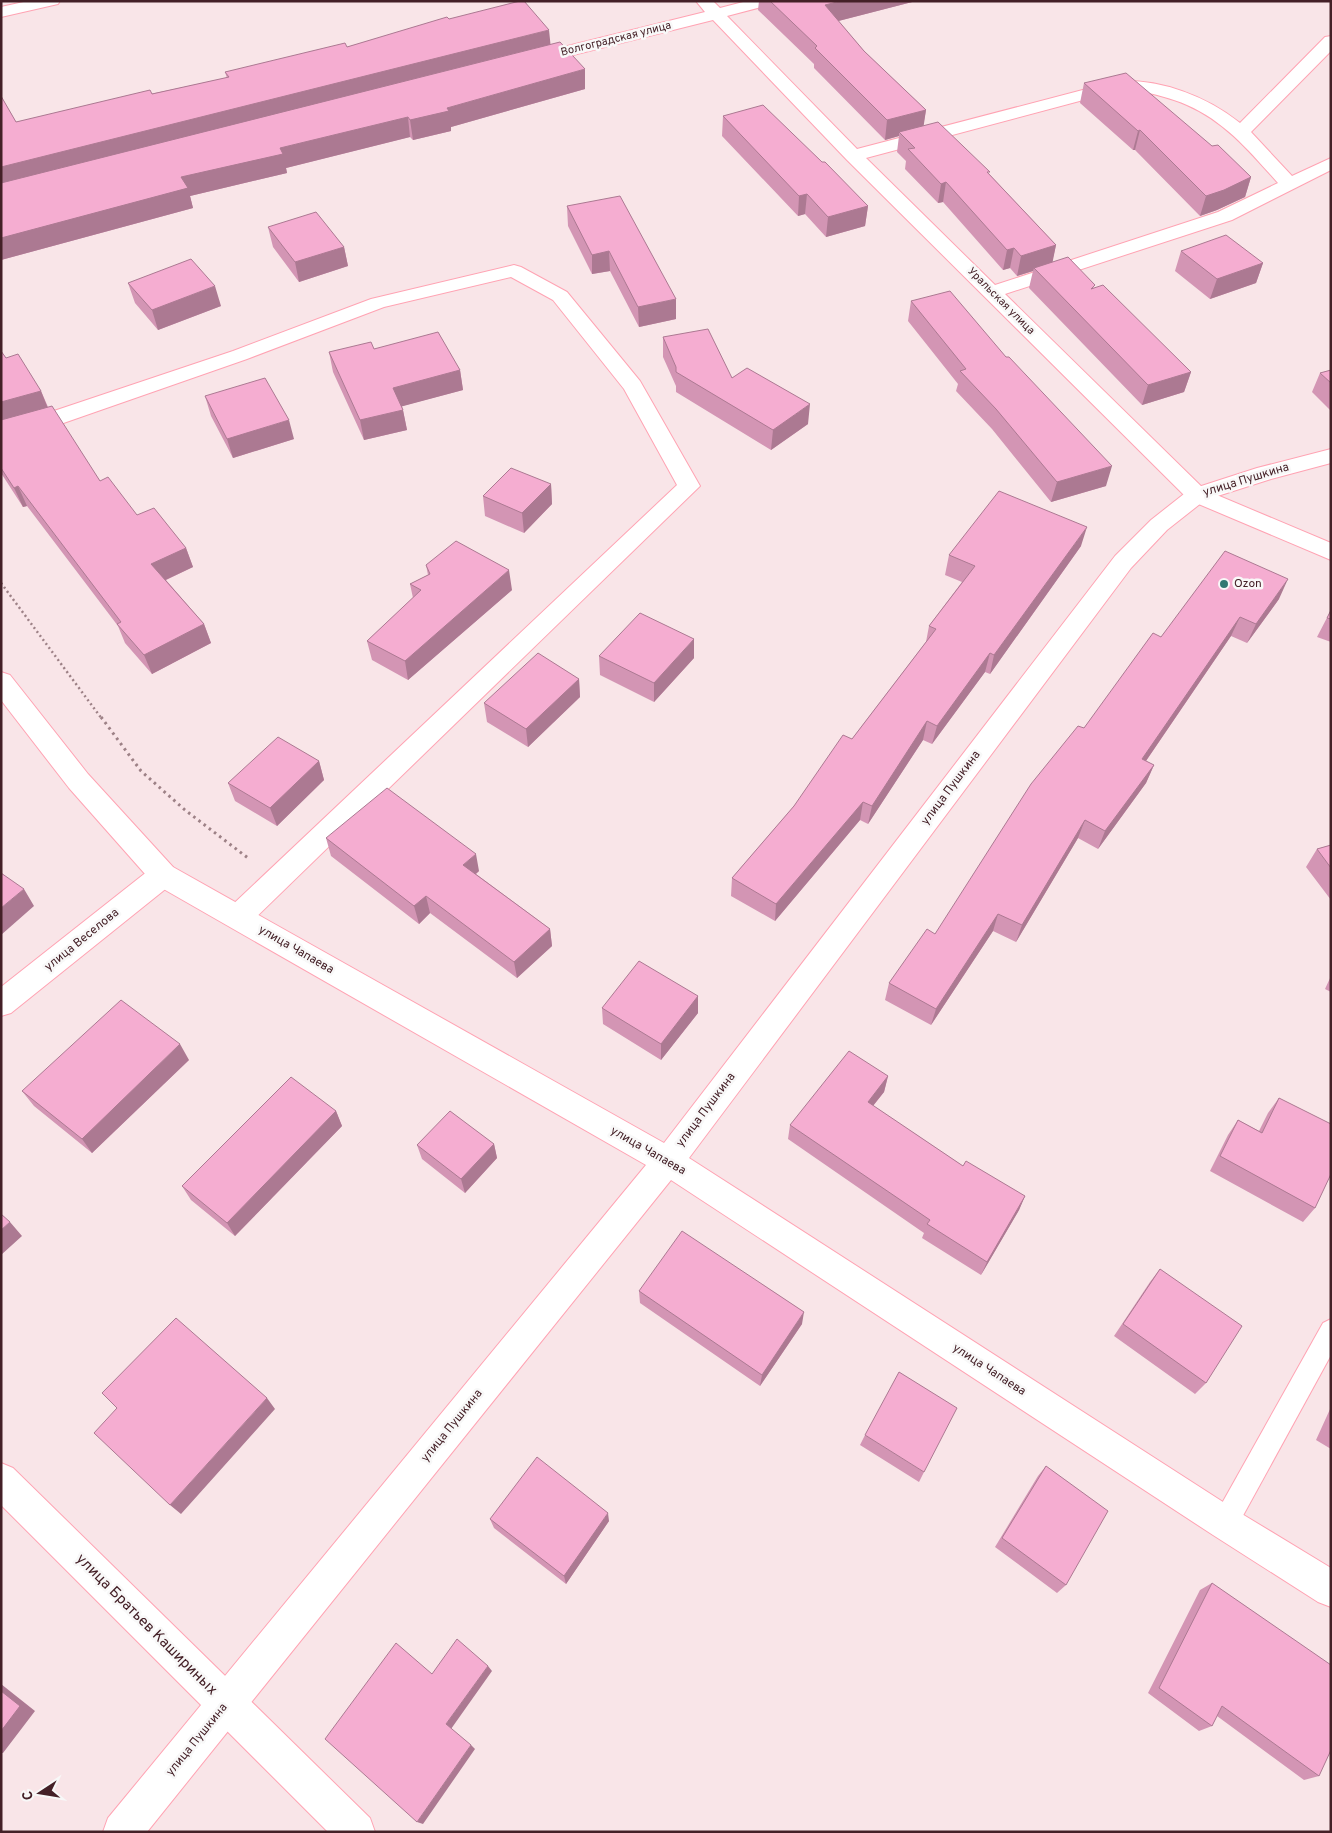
<svg xmlns="http://www.w3.org/2000/svg" width="1332" height="1833" viewBox="0 0 1332 1833" font-family="Overpass,sans-serif">
	<rect width="100%" height="100%" fill="#f9e5e8"/>
	<g fill="none" stroke-linecap="round" stroke-linejoin="round">
		<defs>
			<path id="service" d="M1331,1319v36l-97,177 -9,4 -9,-4 -4,-9 4,-9 107,-191z"/>
			<path id="minor" d="M28,1h32l-2,3 -57,13v-10z
				M696,1h17l7,7 27,-7h28l-2,3 -46,12 130,133 260,-68c44,-2 89,15 123,42l85,-86 6,-1v15l-80,81 41,44 39,-18v12l-99,50 -227,74 200,196 126,53v17l-142,-60 -342,-340 -134,-140 -180,45 -6,-1 -2,-4 2,-4 178,-44zM1139,90c16,5 33,8 48,15 39,17 64,48 91,78l-60,29 -223,73 -129,-127 251,-67z
				M514,265l7,2 46,25 73,89 60,105 -452,439 -10,3 -10,-3 -4,-8 4,-8 449,-424 -53,-96 -71,-89 -42,-23 -127,30 -137,52 -195,68 -51,14v-14l35,-10 197,-66 138,-52z
				M163,864l10,3 3,8 -3,8 -162,130 -10,3v-29l152,-120z
				M1,1463l12,5 357,350 5,14h-47l-327,-327z"/>
			<path id="tertiary" d="M1331,449v14l-60,16 -66,21 -38,30 -36,38 -442,590 548,353 94,57v39l-13,-5 -105,-67 -542,-355 -524,652h-44l5,-14 538,-653 -493,-282 -84,-95 -58,-75 -10,-13v-28l9,3 78,99 85,93 491,276 451,-587 36,-36 38,-30 68,-22z"/>
		</defs>
		<!-- service casing -->
		<use href="#service" stroke="#ffa3b3" stroke-width="2"/>
		<!-- minor casing -->
		<use href="#minor" stroke="#ffa3b3" stroke-width="2"/>
		<!-- tertiary casing -->
		<use href="#tertiary" stroke="#ffa3b3" stroke-width="2"/>
		<!-- path-far1 -->
		<path stroke="#9d8186" stroke-width="2.5" stroke-dasharray="2 3" stroke-linecap="butt" d="M1,583l101,136"/>
		<!-- path -->
		<path stroke="#9d8186" stroke-width="3" stroke-dasharray="2.5 4" stroke-linecap="butt" d="M101,717l40,54 44,39 63,48"/>
		<!-- service -->
		<use href="#service" fill="#fff" fill-rule="evenodd"/>
		<!-- minor -->
		<use href="#minor" fill="#fff" fill-rule="evenodd"/>
		<!-- tertiary -->
		<use href="#tertiary" fill="#fff" fill-rule="evenodd"/>
	</g>
	<!-- wall -->
	<path fill="#d395b4" d="M759,1h157l-78,20 26,30 62,59 -3,16 67,49 66,70 -4,17 42,26 97,84 -7,20 -42,13 -113,-117 4,-17 -16,5 -7,-8 -7,2 -60,-68 -5,1 -33,-34 1,-8 -9,-9 2,-16 -14,4 -71,-72v-4l-56,-54z
		M449,19l101,25 35,45 -134,38v4l-38,9 -3,-3 -124,31 1,5 -97,23 3,12 -192,52v-164l15,26 211,-44 -2,-6 122,-25z
		M1084,83l128,63 39,31 -6,20 -28,13 -17,6 -65,-66h-2l-53,-47z
		M723,116l99,46 46,44 -3,20 -39,11 -21,-23 -7,2 -76,-80z
		M567,206l109,113 -37,8 -29,-56 -18,3 -24,-48z
		M268,227l76,20 4,19 -49,16 -26,-35z
		M1181,251l82,12 -7,20 -46,16 -35,-28z
		M128,283l93,23 -63,24 -23,-27z
		M911,301l195,185 -55,16 -59,-73 -36,-38 2,-7 -50,-63z
		M663,337l69,41 76,46 -37,26 -95,-58v-6l-13,-29z
		M374,349l86,21 3,20 -61,16 5,24 -43,10 -31,-68 -4,-20z
		M1,351l5,7 35,33 7,16 52,74 37,34 49,33 7,19 -27,13 38,44 7,19 -59,31 -27,-31 -7,-17 -91,-120 -4,1 -22,-34z
		M1331,370v41l-19,-19 8,-19z
		M205,396l89,43 -61,19 -22,-42z
		M551,484l1,20 -28,29 -39,-17 -2,-20z
		M1081,546l-91,128 -5,-2 -53,72 -9,-4 -55,84 -8,-4 -85,101 -44,-25 1,-18 120,-139 74,-97 3,-16 33,-44 -17,-7 4,-20z
		M426,565l86,25 -104,90 -36,-20 -5,-19 46,-43 -3,-14 18,-9z
		M1279,599l-32,44 -16,-7 -85,125 8,4 -8,18 -48,66 -20,-11 -62,104 -23,-11 -62,94 -46,-25 4,-17 46,-49 149,-206 77,-91z
		M1331,610v32l-14,-5z
		M599,656l95,2 -40,44 -54,-27z
		M579,679l1,18 -52,50 -41,-25 -3,-19z
		M319,761l5,19 -47,46 -42,-25 -7,-18z
		M326,838l153,33 -3,3 74,55 2,17 -35,32 -87,-65 -11,11 -88,-68z
		M1331,845v55l-25,-33 11,-18z
		M1331,976v16l-6,-3z
		M698,996v17l-37,47 -58,-36 -1,-16z
		M189,1060l-97,93 -58,-47 -12,-15z
		M888,1076l-4,16 -11,14 90,60 62,30 -6,14 -38,65 -59,-37 2,-5 -136,-94 2,-14z
		M1279,1098l36,110 -12,14 -93,-51 18,-36 10,-15 21,11 9,-18z
		M336,1111l6,15 -107,110 -44,-36 -9,-14z
		M494,1144l3,14 -32,35 -43,-34 -5,-14z
		M1160,1269l46,114 -11,11 -81,-58 36,-54z
		M639,1291l163,33 -42,62 -120,-83z
		M1331,1407v42l-15,-9z
		M865,1435l59,37 -5,10 -59,-37z
		M1046,1466l20,119 -9,8 -62,-46 43,-71z
		M490,1519l119,2 -43,63 -72,-56z
		M1212,1583l107,193 -15,4 -87,-64 -5,10 -13,5 -51,-38 52,-103z"/>
	<!-- shaded-wall -->
	<path fill="#ac7992" d="M841,1h75l-93,24 2,-20z
		M549,30l2,19 -550,140v-22z
		M585,69v20l-134,38v4l-38,9 -3,-20 37,-12z
		M926,110l-3,20 -24,2v4l-14,4 2,-20z
		M408,117l2,20 -124,31 1,5 -97,23 3,12 -192,52v-22l180,-61 99,-29z
		M1140,130l-5,20h-2l5,-19z
		M1251,177l-6,20 -28,13 -17,6 6,-20z
		M946,182l-3,20 -5,1 3,-19z
		M807,194l-2,20 -7,2 1,-20z
		M868,206l-3,20 -39,11 2,-20z
		M1056,245l-4,20 -18,3 -1,3 -16,5 4,-20z
		M344,247l4,19 -49,16 -4,-20z
		M1014,248l-4,20 -7,2 4,-20z
		M609,251l1,20 -18,3v-19z
		M1263,263l-7,20 -46,16 7,-20z
		M215,286l6,20 -63,24 -6,-20z
		M676,299v20l-37,8 -1,-20z
		M460,370l3,20 -67,18 -3,-20z
		M1191,372l-7,20 -42,13 6,-20z
		M41,391l8,20 -48,14v-23z
		M810,404l-2,20 -37,26 2,-20z
		M403,410l4,20 -43,10 -4,-20z
		M289,420l5,19 -61,19 -6,-19z
		M1112,466l-6,20 -55,16 6,-20z
		M551,484l1,20 -28,29 -2,-20z
		M18,486l9,20 -4,1 -9,-19z
		M1087,527l-6,19 -91,128 4,-19z
		M186,548l7,19 -34,16 -8,-19z
		M509,570l3,20 -104,90 -3,-19z
		M1288,579l-9,20 -32,44 9,-19z
		M1240,617l-9,19 -96,141 7,-18z
		M204,624l7,19 -59,31 -8,-19z
		M694,639v19l-40,44v-19z
		M990,653l-5,19 -53,72 5,-18z
		M579,679l1,18 -52,50 -2,-18z
		M927,721l-4,19 -55,84 4,-18z
		M319,761l5,19 -47,46 -7,-18z
		M1154,765l-8,18 -48,66 7,-18z
		M863,802l-3,18 -85,101 1,-17z
		M1085,820l-7,18 -62,104 6,-17z
		M476,854l3,17 -13,11 -3,-17z
		M24,889l10,17 -33,29v-27z
		M426,896l4,17 -11,11 -5,-18z
		M998,914l-5,17 -62,94 5,-16z
		M550,929l2,17 -35,32 -3,-16z
		M698,996v17l-37,47v-16z
		M180,1044l9,16 -97,93 -10,-14z
		M888,1076l-4,16 -20,25 4,-15z
		M336,1111l6,15 -107,110 -8,-13z
		M494,1144l3,14 -32,35 -4,-14z
		M1025,1196l-6,14 -38,65 6,-13z
		M10,1222l12,14 -21,19v-25z
		M804,1312l-2,12 -42,62 2,-11z
		M267,1398l8,11 -94,105 -11,-9z
		M608,1513l1,8 -43,63 -2,-8z
		M488,1666l4,5 -41,58 -5,-5z
		M1,1684l34,27 -32,42h-2z
		M471,1745l4,4 -52,75 -6,-2z"/>
	<!-- building -->
	<path fill="#f5add1" stroke="#ac7992" d="M520,1h4l25,29 -548,137v-71l15,26 134,-32 2,4 77,-17 -4,-5 120,-29 2,4 100,-30 2,2z
		M770,1h71l-16,4 39,46 62,59 -39,10 -72,-72 2,-2z
		M560,42l25,27 -138,39 2,3 -39,9 -2,-3 -128,31 3,6 -102,23 7,11 -187,50v-55z
		M1126,73l86,73 6,-1 33,32 -27,13 -18,6 -66,-66 -2,1 -54,-48z
		M763,105l59,57h3l43,44 -40,11 -21,-23 -8,2 -76,-80z
		M938,122l52,50h-3l69,73 -35,11 -7,-8 -7,2 -61,-68 -5,2 -33,-35 7,-1 -16,-16z
		M620,196l56,103 -38,8 -29,-56 -17,4 -25,-49z
		M316,212l28,35 -49,15 -27,-35z
		M1226,235l37,28 -46,16 -36,-28z
		M1068,257l27,28 -4,4 12,-4 88,87 -43,13 -114,-117z
		M191,259l24,27 -63,24 -24,-27z
		M950,291l56,66h3l103,109 -55,16 -61,-73 -36,-38 6,-2 -55,-68z
		M708,329l24,49 15,-10 63,36 -37,26 -97,-58v-5l-13,-30z
		M438,332l22,38 -67,18 10,22 -43,10 -31,-68 42,-10 3,7z
		M1,351l5,7 12,-4 23,37 -40,11z
		M1331,370v13l-11,-10z
		M265,378l24,42 -62,19 -22,-43z
		M52,406l48,75 8,-4 29,38 17,-7 32,40 -35,16 53,60 -60,31 -27,-31 4,-2 -103,-136 -4,2 -13,-20v-48z
		M511,468l40,16 -29,29 -39,-17z
		M999,491l88,36 -93,128 -4,-2 -53,73 -10,-5 -55,85 -9,-4 -87,102 -44,-26 62,-72 49,-71 9,4 84,-110 -7,-3 46,-60 -26,-11z
		M456,541l53,29 -104,91 -38,-20 54,-51 -11,-6 20,-10 -4,-9z
		M1225,551l63,28 -32,45 -16,-7 -98,142 12,6 -49,66 -20,-11 -63,105 -24,-11 -62,95 -47,-26 38,-54 8,5 96,-150 47,-58 6,2 69,-95 8,4z
		M1331,610v9l-4,-1z
		M640,613l54,26 -40,44 -55,-27z
		M538,653l41,26 -53,50 -42,-26z
		M278,737l41,24 -49,47 -42,-25z
		M387,788l89,66 -13,11 87,64 -36,33 -88,-66 -12,10 -88,-68z
		M1331,845v23l-14,-19z
		M1,873l23,16 -23,19z
		M639,961l59,35 -37,48 -59,-36z
		M121,1000l59,44 -98,95 -60,-48z
		M849,1051l39,25 -20,26 95,64 3,-5 59,35 -38,66 -60,-38 3,-4 -140,-95z
		M291,1077l45,34 -109,112 -45,-37z
		M1279,1098l52,26v50l-16,34 -95,-52 18,-36 24,13z
		M450,1111l44,33 -33,35 -44,-34z
		M1,1214l9,8 -9,8z
		M682,1231l122,81 -42,63 -123,-84z
		M1160,1269l82,57 -36,57 -83,-59z
		M176,1318l91,80 -97,107 -76,-72 23,-25 -15,-15z
		M899,1372l58,36 -33,64 -59,-37z
		M537,1457l71,56 -44,63 -74,-57z
		M1046,1466l62,45 -42,74 -64,-47z
		M1212,1583l119,82v85l-12,26 -97,-70 -10,20 -53,-38z
		M457,1639l31,27 -42,58 25,21 -54,77 -92,-83 71,-96 36,31z
		M1,1691l19,15 -19,25z"/>
	<!-- markers -->
	<circle fill="#317973" stroke="#f8f8f8" stroke-width="2" cx="1224" cy="584" r="5"/>
	<g text-anchor="middle" dominant-baseline="central" stroke-width="5" stroke-linejoin="round" paint-order="stroke">
		<!-- far-street labels -->
		<g font-size="11" fill="#442027" stroke="#f8f8f8">
			<text transform="translate(616 39) rotate(-14)">Волгоградская улица</text>
			<text transform="translate(1001 301) rotate(45)">Уральская улица</text>
		</g>
		<!-- street labels -->
		<g font-size="12" fill="#442027" stroke="#f8f8f8">
			<text transform="translate(1246 480) rotate(-17)">улица Пушкина</text>
			<text transform="translate(951 788) rotate(-53)">улица Пушкина</text>
			<text transform="translate(82 940) rotate(-39)">улица Веселова</text>
			<text transform="translate(296 950) rotate(30)">улица Чапаева</text>
			<text transform="translate(706 1110) rotate(-53)">улица Пушкина</text>
			<text transform="translate(648 1151) rotate(30)">улица Чапаева</text>
			<text transform="translate(989 1370) rotate(33)">улица Чапаева</text>
			<text transform="translate(452 1426) rotate(-51)">улица Пушкина</text>
			<text transform="translate(197 1740) rotate(-51)">улица Пушкина</text>
		</g>
		<!-- poi labels -->
		<g font-size="12" fill="#442027" stroke="#f8f8f8" text-anchor="start">
			<text x="1234" y="584">Ozon</text>
		</g>
		<!-- near-street labels -->
		<g font-size="15" fill="#442027" stroke="#f8f8f8">
			<text transform="translate(146 1625) rotate(45)">улица Братьев Кашириных</text>
		</g>
	</g>
	<!-- border -->
	<rect width="1332" height="1833" fill="none" stroke="#442027" stroke-width="5"/>
	<!-- north arrow -->
	<g transform="translate(40 1793) rotate(258)" stroke="#f8f8f8" stroke-width="4" paint-order="stroke">
	<path d="M0-4L9 19L0 12L-9 19Z" fill="#442027"/>
	<text y="-8" font-size="14" font-weight="bold" text-anchor="middle" fill="#442027">С</text>
	</g>
</svg>
